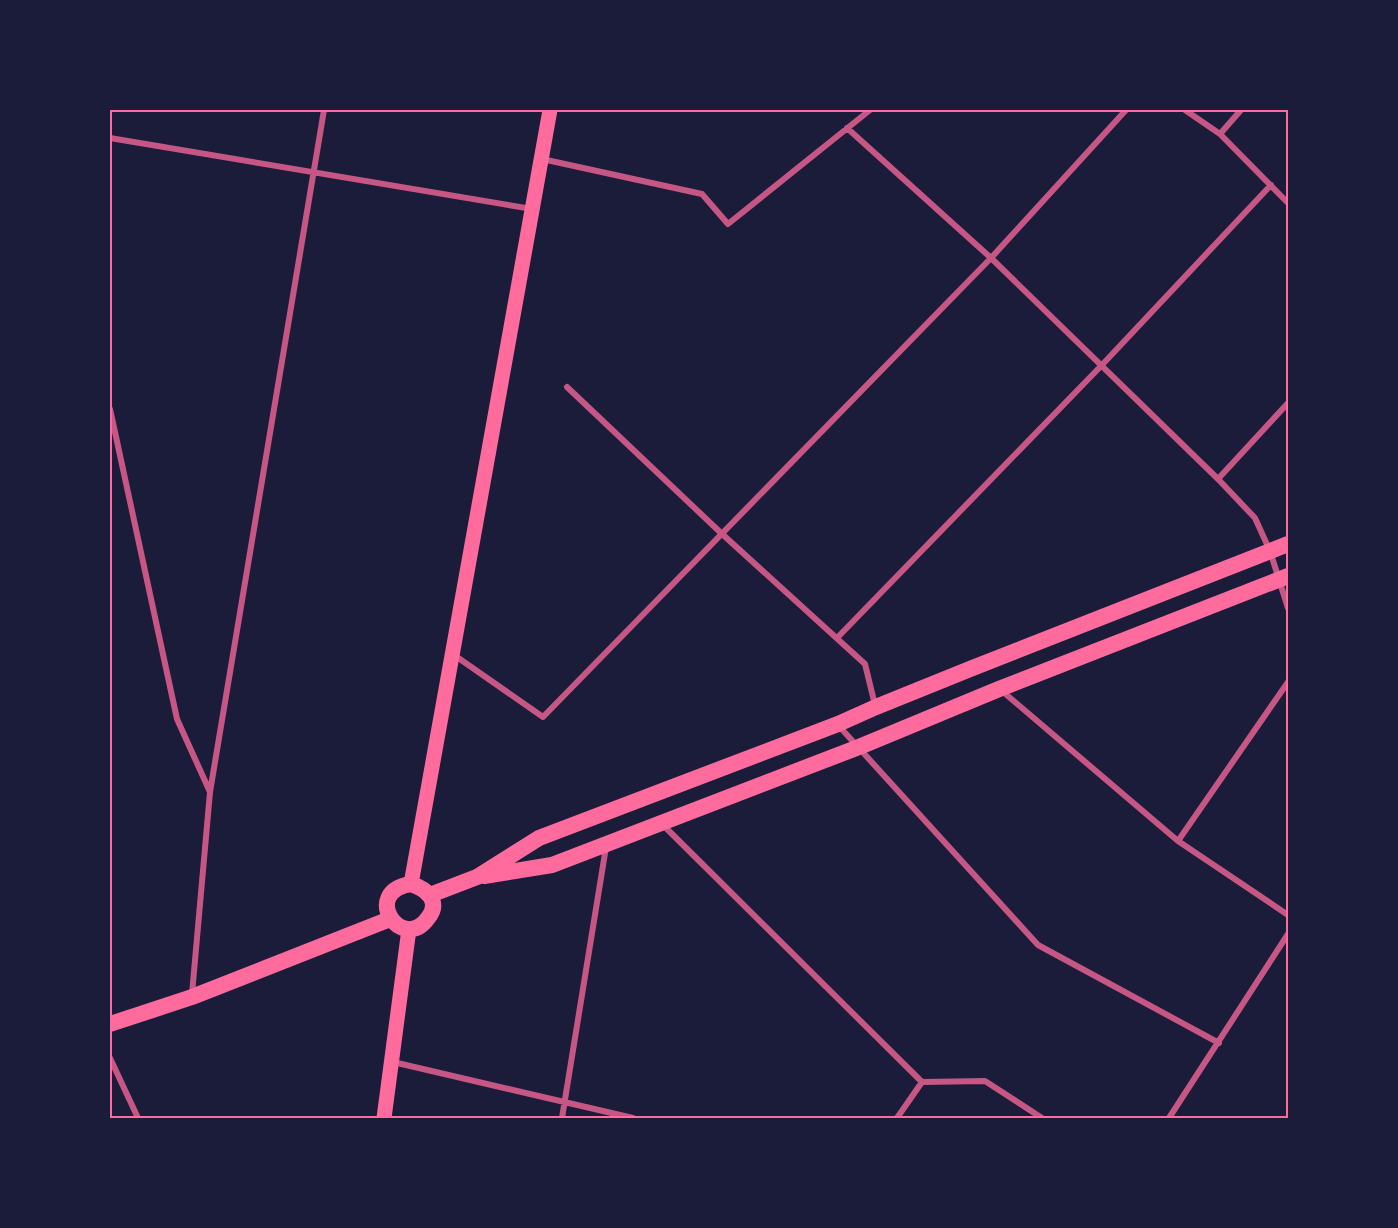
<svg xmlns="http://www.w3.org/2000/svg" width="1398" height="1228" viewBox="0 0 1398 1228" font-family="Roboto,sans-serif">
	<rect width="100%" height="100%" fill="#1b1b3a"/>
	<g fill="none" stroke-linecap="round" stroke-linejoin="round">
		<!-- minor -->
		<path stroke="#c65784" stroke-width="6" d="M1185,110l35,24 21,-24
			M847,128l144,130 227,221 37,39 15,33 18,57
			M1220,134l68,69
			M110,138l422,71
			M542,159l160,35 26,30 142,-114
			M567,387l154,146 144,131 10,41
			M110,409l67,310 33,73
			M1218,479l70,-76
			M837,638l264,-272 170,-181
			M454,655l89,62 448,-459 135,-148
			M1002,691l176,150 110,74
			M838,725l200,220 181,98
			M662,824l260,258
			M1178,841l110,-159
			M192,994l18,-202 114,-682
			M110,1058l28,60
			M393,1062l240,56
			M562,1118l44,-271
			M897,1118l25,-36 63,-1 57,37
			M1169,1118l119,-184"/>
		<!-- primary -->
		<path stroke="#ff6b9d" stroke-width="15" d="M411,884l139,-774
			M384,1118l25,-189"/>
		<!-- trunk -->
		<path stroke="#ff6b9d" stroke-width="16" d="M484,876l68,-11 307,-118 140,-58 289,-113
			M411,884c16,5 30,18 17,34 -26,36 -68,-26 -17,-34z
			M430,895l47,-18 62,-39 299,-114 38,-17 94,-38 318,-125
			M110,1024l82,-27 198,-78"/>
	</g>
	<!-- border -->
	<rect width="1398" height="1228" fill="none" stroke="#1b1b3a" stroke-width="222"/>
	<rect x="111" y="111" width="1176" height="1006" fill="none" stroke="#ff6b9d" stroke-width="2"/>
</svg>
